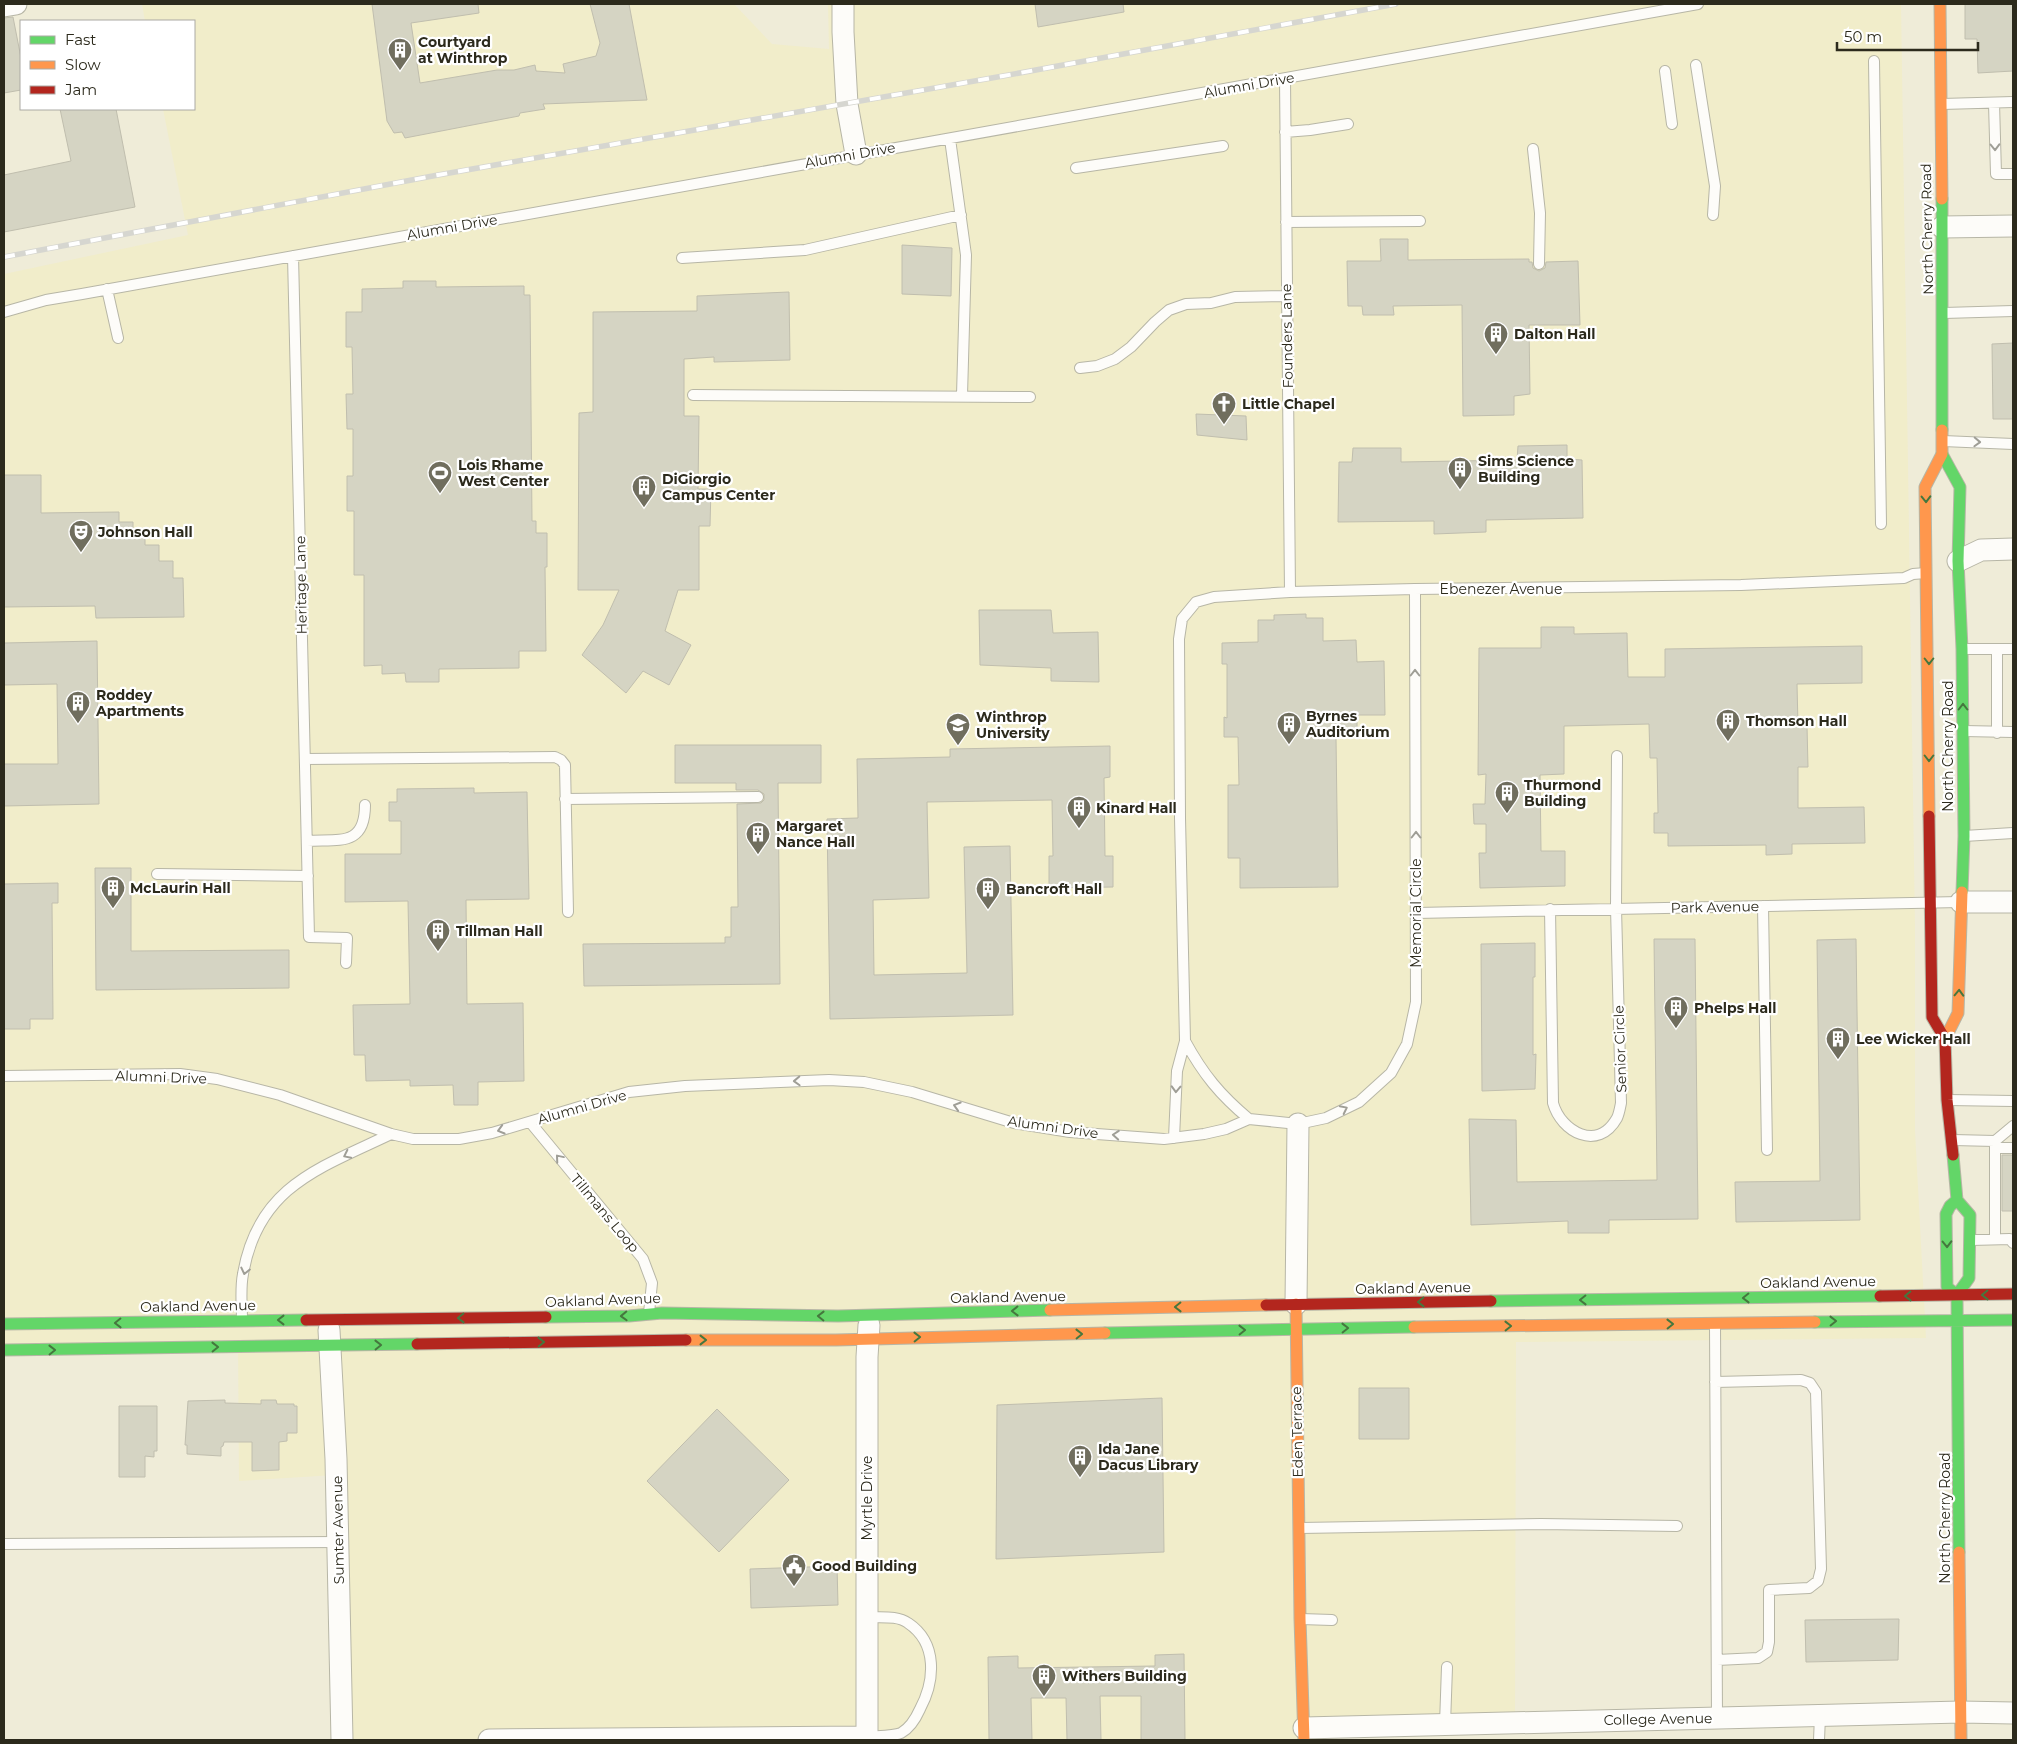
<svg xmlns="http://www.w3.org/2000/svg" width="2017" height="1744" viewBox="0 0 2017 1744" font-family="Montserrat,sans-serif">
	<rect width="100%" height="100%" fill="#efecd8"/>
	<!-- built -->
	<path fill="#f1edca" d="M142,4h592l38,40 57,5 -1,-45h1073l14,924v203l11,207 -410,4 -1,381 -211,5v12h-964l-5,-265 -96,6 -1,-138 -234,1v-1070l184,-39 -25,-126h31v-88h-49z"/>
	<!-- building -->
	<path fill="#d5d4c3" stroke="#c0beae" d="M372,4h106l1,9 -68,10 9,60 77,-13h17l21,-5 1,6 29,2 -2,-9 33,-8 4,-13 -10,-39h39l18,96 -104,4 2,5 -25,4 -1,3 -114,22 -3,-6 -8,1 -7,-12z
		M1035,4h88l1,8 -86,15z
		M1965,4h48v67l-35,2 -1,-34h-12z
		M13,17l8,41v32l-17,3v-75z
		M60,109h56l19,98 -131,25v-57l67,-14z
		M1380,239h28v21l121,-1v3h3l1,6 6,3 6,-3 1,-6 32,-1 2,64h-51l1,69 -16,2v19l-51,1 -1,-111 -69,1 1,9h-31l-1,-9h-14l-1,-45h34z
		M902,245l50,3 -1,48 -49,-2z
		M403,281h33v6l88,-1v9h6l2,226h4v12h11v34h-2l1,84h-27v17l-80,1v13h-33l-1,-9 -23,1v-9l-18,1v-91h-10v-64h-7v-35h6v-47h-6l-1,-35h7l-1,-47h-6v-35h16v-23l41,-1z
		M789,292l1,68 -76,2v-5l-30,2v57h15l-1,73h13l-1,37h-11v64h-21l-13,41 26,14 -22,40 -26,-14 -17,22 -44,-38 21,-30 16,-35h-41l1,-177 14,-1v-100l104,-1v-15z
		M2013,343v76h-20l-1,-75z
		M1196,414l50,2 1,24 -50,-5z
		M1567,445v14l15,1 1,58 -97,2v12l-52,2v-13l-96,1 1,-60h13l1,-14h48v14l116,-2 1,-14z
		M4,475h37v38l78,-1v10h14v8l12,-1v16h14v16h14v17h10l1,39 -88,1 -1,-12 -91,1z
		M979,610h72l2,23 45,-1 1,50 -48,-1v-13l-71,-3z
		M1306,614v4h17v23l33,-1 1,22 27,-1 1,54h-28v21l-21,1 2,150 -98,1v-30h-12v-73h11l-1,-48h-14v-20l3,1v-54h-5v-21l36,-1v-22h16v-5z
		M1541,627h33v7l53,-1 1,44h37v-28l197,-3v37l-65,1 1,42h9l1,41h-10v41l66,-1 1,36 -73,1v10l-26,1v-10l-98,1v-13h-14v-20h4l-1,-55h-7l-1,-34 -85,2v48l-24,1 1,76h24v35l-85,2 -1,-35h7v-29h-12l-1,-20h12l1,-30 -8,1 1,-127h62z
		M97,641l2,163 -95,2v-42h54l-1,-80 -53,1v-42z
		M675,745h146v38h-43l2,201 -196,2 -1,-42 142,-1v-6h6v-30h7l-1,-103 24,-1 3,-3v-6l-6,-4h-22v-7h-61z
		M1110,746v31l-6,1 1,78h8v31l-64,1v-32h4l-1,-56 -125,2 2,96 -56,2 1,75 93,-2 -3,-126 46,-1 3,169 -183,4 -3,-200 31,-1 -1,-59 93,-2v-8z
		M474,788v5l53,-1 2,107 -63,1 1,104 56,-1 1,78 -46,1v23h-24l-1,-20 -43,1v-6l-44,1 -1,-26h-11l-1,-50 57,-1 -2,-103 -63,1v-48h56v-33h-12v-19h8v-13z
		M95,868h36v83l158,-1v38l-193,2z
		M58,883v20h-6l1,116h-23v10h-26v-145z
		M1654,939h41l3,280 -89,1v13h-41v-12l-97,4 -2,-106 47,1 1,62 140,-2z
		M1856,939l4,281 -124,2 -1,-40 85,-1 -3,-241z
		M1535,943v34h-2v78l3,-1 -1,35 -53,2 -1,-147z
		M2002,1155h11v56h-11z
		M1359,1388h50v51h-50z
		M1162,1398l2,154 -168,7 1,-154z
		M225,1400v3l36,1v-4h15l1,4h17v2h3v27h-10v8l-8,1v28l-27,1v-29h-28l-1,4 -2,1v9l-34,-2v-9h-2l3,-44z
		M119,1406h38v45h-3v6l-9,-1v21h-26z
		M717,1409l72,71 -70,72 -72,-71z
		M837,1566l1,39 -87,3 -1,-39z
		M1899,1619l-1,41 -92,2 -1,-42z
		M1184,1654l1,86h-44v-44h-41l1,44h-34l-1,-42h-35l1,42h-43l-1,-83 30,-1v12l137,-2v-11z"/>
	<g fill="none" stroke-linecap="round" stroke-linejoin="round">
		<defs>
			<path id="lane" d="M1874,61l7,463
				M1696,65l19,121 -2,29
				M1665,71l7,53
				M1285,79l5,513
				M1994,103l2,71h17
				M1942,104l71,-2
				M1285,132l25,-2 38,-6
				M950,139l16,116 -4,140
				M1533,149l7,64 -1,51
				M1076,168l147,-22
				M1286,222l134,-1
				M293,256l16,681 38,1 -1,25
				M682,258l123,-8 156,-35
				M107,289l11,49
				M4,312l42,-12 36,-6 1616,-290
				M1944,313l69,-2
				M1080,368l17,-2 18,-7 16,-12 24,-25 14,-12 17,-6 25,-1 24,-6 52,-1
				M693,395l337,2
				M1943,441l70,3
				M1962,649h51
				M1997,649v84
				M1964,731l49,1
				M305,759l250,-2 6,3 4,5 3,147
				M565,799l193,-2
				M1964,836l49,-3
				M307,841c32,-2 58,6 58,-36
				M157,874l151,2
				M1763,906l4,244
				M1550,909l3,194c8,29 45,49 64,15 2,-4 3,-10 4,-15l-5,-195 1,-152
				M1416,913l544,-11
				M4,1076l176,-2 37,5 63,16 111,39 22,5h46l33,-6 137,-41 56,-6 144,-6 35,2 48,10 102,31 56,9 94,7 40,-5 22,-5 23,-10 49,5 28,-6 33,-16 32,-29 16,-29 9,-42 -1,-413
				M1948,1100l65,1
				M1249,1119c-29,-24 -46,-45 -64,-78l-5,-223 -1,-179 3,-20 14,-17 18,-5 76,-5 125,-3 326,-4 163,-7 9,-4 13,-1
				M530,1122l113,137 9,24 -3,30
				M1174,1138l3,-67 8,-30
				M1953,1140l42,1v98
				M1995,1141l18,-15
				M1995,1148h18
				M1971,1240l39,-1 3,4
				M242,1320c0,-14 -2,-31 1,-46 15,-88 77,-106 148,-140
				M1715,1324l2,394
				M1715,1382l86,-2 9,3 6,9 5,177 -3,12 -9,7 -40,2v52l-2,10 -9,6 -41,2
				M1300,1528l241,-4 136,2
				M4,1544l334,-2
				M1301,1619l31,1
				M1445,1724l2,-57
				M867,1737c8,-1 27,-1 34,-4 9,-5 15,-15 19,-24 15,-28 18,-66 -12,-86 -11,-8 -28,-5 -41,-6
				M1819,1740l1,-24"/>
			<path id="street" d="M843,4v28l4,72 9,50
				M4,6l12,-2
				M1942,227l71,-1
				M1958,561l23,-11 32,-1
				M1961,902h52
				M1296,1304l2,-180
				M329,1330l7,129 6,281
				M1304,1728l657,-16 52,1
				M489,1740l378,-3
				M867,1740v-383l2,-32"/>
			<path id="fast" d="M1942,199v231
				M1942,454l18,33 -2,74 4,88 2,187 -2,56
				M1953,1155l4,45 13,15 -1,63 -12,17 2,257
				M1957,1200l-7,6 -4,8 1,73 10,8
				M1491,1301l389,-5
				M546,1317l83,-1 33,-3 176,3 212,-6
				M1815,1322l198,-2
				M4,1324l302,-4
				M1105,1333l309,-6
				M4,1350l413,-6"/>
			<path id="slow" d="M1940,4l2,195
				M1929,816l-4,-329 17,-33v-24
				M1945,1039l13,-26 4,-121
				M1296,1304l4,315 4,121
				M1050,1310l216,-5
				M1414,1327l401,-5
				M686,1340h150l269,-7
				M1959,1552l2,188"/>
			<path id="jam" d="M1929,816l3,201 13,22 2,61 6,55
				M1880,1296l133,-2
				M1266,1305l225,-4
				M306,1320l240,-3
				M417,1344l269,-4"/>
		</defs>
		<!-- lane casing -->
		<use href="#lane" stroke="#b7b6a6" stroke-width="12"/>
		<!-- street casing -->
		<use href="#street" stroke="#b7b6a6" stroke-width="23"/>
		<!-- fast casing -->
		<use href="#fast" stroke="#b7b6a6" stroke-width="13"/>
		<!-- slow casing -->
		<use href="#slow" stroke="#b7b6a6" stroke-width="13"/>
		<!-- jam casing -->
		<use href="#jam" stroke="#b7b6a6" stroke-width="13"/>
		<!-- lane -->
		<use href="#lane" stroke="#fdfcf9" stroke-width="10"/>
		<!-- street -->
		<use href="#street" stroke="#fdfcf9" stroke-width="21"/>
		<!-- fast -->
		<use href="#fast" stroke="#63d668" stroke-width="11"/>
		<!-- slow -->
		<use href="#slow" stroke="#ff974d" stroke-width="11"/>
		<!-- jam -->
		<use href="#jam" stroke="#b3261e" stroke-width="11"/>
		<defs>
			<path id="rail" d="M4,257l434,-82 565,-99 393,-72"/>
		</defs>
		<!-- rail casing -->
		<use href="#rail" stroke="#d6d6d0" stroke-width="5.5"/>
		<!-- rail -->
		<use href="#rail" stroke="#fff" stroke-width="4" stroke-dasharray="11" stroke-linecap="butt"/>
	</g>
	<!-- one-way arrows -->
	<defs><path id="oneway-chevron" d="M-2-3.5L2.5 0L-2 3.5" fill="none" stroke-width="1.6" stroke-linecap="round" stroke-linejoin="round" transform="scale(1.25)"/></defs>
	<g stroke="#9f9e96">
		<use href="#oneway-chevron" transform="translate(1995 147) rotate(89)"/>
		<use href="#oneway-chevron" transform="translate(1977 442) rotate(2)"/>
		<use href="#oneway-chevron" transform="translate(1415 673) rotate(-90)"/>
		<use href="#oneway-chevron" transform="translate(1416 835) rotate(-90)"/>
		<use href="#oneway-chevron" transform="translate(797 1081) rotate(178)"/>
		<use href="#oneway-chevron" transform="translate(1176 1089) rotate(92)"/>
		<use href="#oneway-chevron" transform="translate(957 1106) rotate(-163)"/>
		<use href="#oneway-chevron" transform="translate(1344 1109) rotate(-26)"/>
		<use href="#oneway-chevron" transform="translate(501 1130) rotate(164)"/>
		<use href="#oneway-chevron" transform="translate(1116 1135) rotate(-176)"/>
		<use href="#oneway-chevron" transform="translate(347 1155) rotate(154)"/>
		<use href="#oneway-chevron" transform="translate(559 1158) rotate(-130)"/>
		<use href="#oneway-chevron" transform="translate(245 1271) rotate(103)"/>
	</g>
	<g stroke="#45773e">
		<use href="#oneway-chevron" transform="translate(1926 499) rotate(89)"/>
		<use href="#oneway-chevron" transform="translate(1929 661) rotate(90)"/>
		<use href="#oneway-chevron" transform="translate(1963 707) rotate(-90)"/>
		<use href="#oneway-chevron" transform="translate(1929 758) rotate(90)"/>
		<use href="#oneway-chevron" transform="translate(1959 993) rotate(-88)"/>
		<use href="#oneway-chevron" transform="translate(1947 1244) rotate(89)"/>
		<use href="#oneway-chevron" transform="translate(1985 1295) rotate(179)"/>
		<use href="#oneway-chevron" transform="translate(1908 1296) rotate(179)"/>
		<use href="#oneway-chevron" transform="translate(1746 1298) rotate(179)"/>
		<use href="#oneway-chevron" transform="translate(1583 1300) rotate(179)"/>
		<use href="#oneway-chevron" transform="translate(1421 1302) rotate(179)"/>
		<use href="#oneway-chevron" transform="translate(1178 1307) rotate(179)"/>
		<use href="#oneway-chevron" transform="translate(1015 1311) rotate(179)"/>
		<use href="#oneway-chevron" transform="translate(624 1316) rotate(178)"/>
		<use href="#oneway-chevron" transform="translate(821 1316) rotate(-179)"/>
		<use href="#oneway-chevron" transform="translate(461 1318) rotate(179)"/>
		<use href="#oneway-chevron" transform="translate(281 1320) rotate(180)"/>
		<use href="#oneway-chevron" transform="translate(1833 1321) rotate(-1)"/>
		<use href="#oneway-chevron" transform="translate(118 1323) rotate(179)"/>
		<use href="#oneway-chevron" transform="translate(1670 1324) rotate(-1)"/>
		<use href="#oneway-chevron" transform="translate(1508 1326) rotate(-1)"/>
		<use href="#oneway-chevron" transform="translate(1345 1328) rotate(-1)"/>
		<use href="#oneway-chevron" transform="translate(1242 1330) rotate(-1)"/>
		<use href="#oneway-chevron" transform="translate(1079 1334) rotate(-1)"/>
		<use href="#oneway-chevron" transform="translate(917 1337) rotate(-1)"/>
		<use href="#oneway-chevron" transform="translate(703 1340)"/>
		<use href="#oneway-chevron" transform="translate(541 1342) rotate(-1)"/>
		<use href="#oneway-chevron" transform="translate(378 1345) rotate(-1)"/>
		<use href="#oneway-chevron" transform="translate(215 1347) rotate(-1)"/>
		<use href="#oneway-chevron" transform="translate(52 1350) rotate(-1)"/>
	</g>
	<!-- icons -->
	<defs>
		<symbol id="building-pin" viewBox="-11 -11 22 30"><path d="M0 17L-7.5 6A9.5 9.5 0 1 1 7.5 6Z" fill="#706e5e" stroke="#fff"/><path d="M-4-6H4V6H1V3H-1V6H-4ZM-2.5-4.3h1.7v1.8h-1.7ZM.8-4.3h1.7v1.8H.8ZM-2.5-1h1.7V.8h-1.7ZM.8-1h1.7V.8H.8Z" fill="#fff"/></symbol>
		<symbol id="church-pin" viewBox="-11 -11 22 30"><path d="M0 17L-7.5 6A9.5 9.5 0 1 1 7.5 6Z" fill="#706e5e" stroke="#fff"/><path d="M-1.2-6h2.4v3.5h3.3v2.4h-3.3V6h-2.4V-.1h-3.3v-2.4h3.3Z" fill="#fff"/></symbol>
		<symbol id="stadium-pin" viewBox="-11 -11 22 30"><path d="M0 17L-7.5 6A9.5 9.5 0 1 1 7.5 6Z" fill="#706e5e" stroke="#fff"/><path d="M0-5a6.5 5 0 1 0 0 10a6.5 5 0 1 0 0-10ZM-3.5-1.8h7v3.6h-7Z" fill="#fff"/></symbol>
		<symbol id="theatre-pin" viewBox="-11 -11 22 30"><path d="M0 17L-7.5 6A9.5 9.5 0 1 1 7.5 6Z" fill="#706e5e" stroke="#fff"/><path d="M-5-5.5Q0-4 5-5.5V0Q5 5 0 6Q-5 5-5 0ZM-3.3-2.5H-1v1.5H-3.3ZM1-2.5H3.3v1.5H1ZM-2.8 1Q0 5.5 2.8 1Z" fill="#fff"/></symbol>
		<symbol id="university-pin" viewBox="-11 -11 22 30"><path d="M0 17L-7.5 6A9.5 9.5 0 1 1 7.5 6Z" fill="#706e5e" stroke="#fff"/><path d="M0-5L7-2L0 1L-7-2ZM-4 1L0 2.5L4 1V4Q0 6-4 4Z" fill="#fff"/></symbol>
		<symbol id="civic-pin" viewBox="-11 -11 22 30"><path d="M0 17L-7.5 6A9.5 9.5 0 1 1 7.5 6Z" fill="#706e5e" stroke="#fff"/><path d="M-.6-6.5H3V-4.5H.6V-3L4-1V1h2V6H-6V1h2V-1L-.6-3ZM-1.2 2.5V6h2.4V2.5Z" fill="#fff"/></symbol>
	</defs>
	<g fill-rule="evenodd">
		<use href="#building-pin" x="386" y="36" width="28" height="38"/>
		<use href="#building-pin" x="1482" y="320" width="28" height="38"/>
		<use href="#church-pin" x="1210" y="390" width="28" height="38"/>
		<use href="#building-pin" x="1446" y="455" width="28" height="38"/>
		<use href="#stadium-pin" x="426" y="459" width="28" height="38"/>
		<use href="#building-pin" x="630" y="473" width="28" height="38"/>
		<use href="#theatre-pin" x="67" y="518" width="28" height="38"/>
		<use href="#building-pin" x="64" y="689" width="28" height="38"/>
		<use href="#building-pin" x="1714" y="707" width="28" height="38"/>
		<use href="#building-pin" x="1275" y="710" width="28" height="38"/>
		<use href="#university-pin" x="944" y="711" width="28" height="38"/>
		<use href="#building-pin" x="1493" y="779" width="28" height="38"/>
		<use href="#building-pin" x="1065" y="794" width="28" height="38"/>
		<use href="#building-pin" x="744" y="820" width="28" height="38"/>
		<use href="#building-pin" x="99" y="874" width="28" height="38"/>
		<use href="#building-pin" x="974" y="875" width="28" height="38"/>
		<use href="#building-pin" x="424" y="917" width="28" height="38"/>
		<use href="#building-pin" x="1662" y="994" width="28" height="38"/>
		<use href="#building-pin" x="1824" y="1025" width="28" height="38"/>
		<use href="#building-pin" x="1066" y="1443" width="28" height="38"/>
		<use href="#civic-pin" x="780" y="1552" width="28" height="38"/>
		<use href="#building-pin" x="1030" y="1662" width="28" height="38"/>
	</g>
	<g text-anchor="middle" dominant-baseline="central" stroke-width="4.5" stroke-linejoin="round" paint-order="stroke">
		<!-- poi labels -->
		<g font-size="14" font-weight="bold" fill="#2c2a1c" stroke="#fff" text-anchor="start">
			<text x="418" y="42">Courtyard<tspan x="418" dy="16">at Winthrop</tspan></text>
			<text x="1514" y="334">Dalton Hall</text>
			<text x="1242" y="404">Little Chapel</text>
			<text x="1478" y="461">Sims Science<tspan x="1478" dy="16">Building</tspan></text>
			<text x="458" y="465">Lois Rhame<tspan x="458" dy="16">West Center</tspan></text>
			<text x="662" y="479">DiGiorgio<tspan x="662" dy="16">Campus Center</tspan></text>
			<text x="98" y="532">Johnson Hall</text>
			<text x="96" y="695">Roddey<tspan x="96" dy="16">Apartments</tspan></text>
			<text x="1306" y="716">Byrnes<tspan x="1306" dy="16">Auditorium</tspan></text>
			<text x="976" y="717">Winthrop<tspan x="976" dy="16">University</tspan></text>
			<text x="1746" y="721">Thomson Hall</text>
			<text x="1524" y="785">Thurmond<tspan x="1524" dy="16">Building</tspan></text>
			<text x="1096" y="808">Kinard Hall</text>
			<text x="776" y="826">Margaret<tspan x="776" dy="16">Nance Hall</tspan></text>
			<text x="130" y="888">McLaurin Hall</text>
			<text x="1006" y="889">Bancroft Hall</text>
			<text x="456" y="931">Tillman Hall</text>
			<text x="1694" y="1008">Phelps Hall</text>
			<text x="1856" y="1039">Lee Wicker Hall</text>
			<text x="1098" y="1449">Ida Jane<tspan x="1098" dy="16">Dacus Library</tspan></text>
			<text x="812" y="1566">Good Building</text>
			<text x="1062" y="1676">Withers Building</text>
		</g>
		<!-- street labels -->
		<g font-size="14" fill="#2c2a1c" stroke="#fff">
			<text transform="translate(1249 85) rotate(-10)">Alumni Drive</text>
			<text transform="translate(850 155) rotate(-10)">Alumni Drive</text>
			<text transform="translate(452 227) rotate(-10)">Alumni Drive</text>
			<text transform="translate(1927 229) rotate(-91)">North Cherry Road</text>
			<text transform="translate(1287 336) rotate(-91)">Founders Lane</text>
			<text transform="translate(301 585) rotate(-91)">Heritage Lane</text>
			<text x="1501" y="589">Ebenezer Avenue</text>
			<text transform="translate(1948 746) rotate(-90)">North Cherry Road</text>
			<text transform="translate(1715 907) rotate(-1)">Park Avenue</text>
			<text transform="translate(1416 913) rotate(-90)">Memorial Circle</text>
			<text transform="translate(1620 1049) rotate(-92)">Senior Circle</text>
			<text transform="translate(161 1077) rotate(2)">Alumni Drive</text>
			<text transform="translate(582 1107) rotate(-16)">Alumni Drive</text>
			<text transform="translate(1053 1127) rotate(8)">Alumni Drive</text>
			<text transform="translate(605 1213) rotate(50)">Tillmans Loop</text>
			<text transform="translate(1818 1282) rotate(-1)">Oakland Avenue</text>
			<text transform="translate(1413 1288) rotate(-1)">Oakland Avenue</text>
			<text transform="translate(1008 1297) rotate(-1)">Oakland Avenue</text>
			<text transform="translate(603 1300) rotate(-2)">Oakland Avenue</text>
			<text transform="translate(198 1306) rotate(-1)">Oakland Avenue</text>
			<text transform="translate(1297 1432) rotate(-91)">Eden Terrace</text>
			<text transform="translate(867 1498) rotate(-90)">Myrtle Drive</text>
			<text transform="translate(1945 1518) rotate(-90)">North Cherry Road</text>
			<text transform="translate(338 1530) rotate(-91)">Sumter Avenue</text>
			<text transform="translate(1658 1719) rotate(-1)">College Avenue</text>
		</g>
	</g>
	<!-- border -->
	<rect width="2017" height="1744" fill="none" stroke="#2c2a1c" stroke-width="10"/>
	<!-- legend -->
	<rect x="20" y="20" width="175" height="90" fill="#ffffff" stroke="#abaaa4"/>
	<rect x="30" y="36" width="25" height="8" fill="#63d668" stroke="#abaaa4"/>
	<text x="65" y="45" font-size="15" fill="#2c2a1c">Fast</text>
	<rect x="30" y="61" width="25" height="8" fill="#ff974d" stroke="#abaaa4"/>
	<text x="65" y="70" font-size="15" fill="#2c2a1c">Slow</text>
	<rect x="30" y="86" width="25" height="8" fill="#b3261e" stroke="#abaaa4"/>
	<text x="65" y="95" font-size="15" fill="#2c2a1c">Jam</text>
	<!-- scale -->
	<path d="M1837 42v8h141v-8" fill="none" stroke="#2c2a1c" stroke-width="2.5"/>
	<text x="1844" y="42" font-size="15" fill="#2c2a1c" stroke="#ffffff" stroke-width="4" paint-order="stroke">50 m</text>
</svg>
